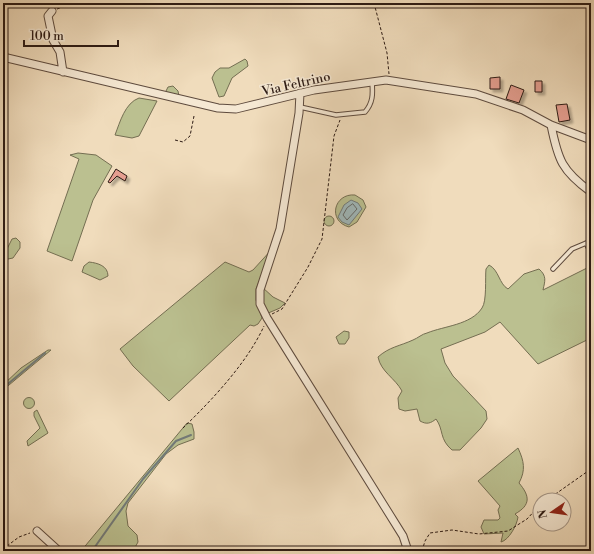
<svg xmlns="http://www.w3.org/2000/svg" width="594" height="554" viewBox="0 0 594 554" font-family="'Libre Bodoni',serif">
	<defs>
		<filter id="shadow"><feDropShadow dx="3" dy="3" stdDeviation="1" flood-color="#0004"/></filter>
	</defs>
	<rect width="100%" height="100%" fill="#f0dcbc"/>
	<filter id="stains"><feTurbulence type="fractalNoise" baseFrequency=".005" numOctaves="4"/><feColorMatrix values="0 0 0 0 .2 0 0 0 0 .09 0 0 0 0 .02 0 0 0 .5 -.17"/></filter>
	<radialGradient id="worn" r=".72"><stop offset=".6" stop-color="#630" stop-opacity="0"/><stop offset="1" stop-color="#630" stop-opacity=".3"/></radialGradient>
	<!-- green -->
	<path fill="#bbc090" stroke="#746e52" d="M245,59l2,2 1,5 -16,12 -8,18 -5,1 -7,-19 3,-6 5,-4h9z
		M173,86l5,5 1,5 -14,-3 3,-6z
		M139,98l18,3 -18,35 -7,2 -17,-3c5,-13 10,-32 24,-37z
		M78,153l18,2 16,11 -19,34 -21,61 -25,-10 32,-92 -9,-4z
		M355,195l8,5 3,7 -9,15 -8,5c-22,-6 -15,-34 6,-32z
		M324 221a5 5 0 1 1 10 0a5 5 0 1 1-10 0Z
		M16,238l4,4v6l-7,10 -5,1 -4,-4 8,-16z
		M273,248l-17,41v11l6,18 -4,6 -4,2 -4,-1 -81,76 -36,-35 -13,-17 105,-87 24,10 4,-2z
		M89,262c9,1 19,4 19,14l-8,4 -18,-8 2,-6z
		M489,265c10,5 10,19 19,24l16,-15 15,-5c8,7 6,12 4,21l48,-24v72l-53,26 -38,-42 -15,10 -44,17 4,14 8,13 33,35 1,8 -6,9 -21,22h-8c-13,-11 -8,-20 -16,-31 -5,4 -9,6 -16,2l-3,-12 -12,2 -6,-2 -1,-11 4,-7c-7,-13 -21,-19 -24,-34 11,-10 22,-11 35,-17 5,-2 9,-6 14,-7 17,-7 44,-8 55,-25 5,-7 3,-30 4,-39z
		M262,287l11,10 12,6 -5,5 -14,6 -5,-13z
		M344,331l5,1v6l-4,6h-6l-3,-7z
		M48,350h3l-48,40v-5l18,-17z
		M23.5 403a5.5 5.5 0 1 1 11 0a5.5 5.5 0 1 1-11 0Z
		M37,410l11,23 -20,13 -1,-5 13,-13 -6,-12v-4z
		M187,423l5,1 2,8v7l-16,6 -12,9 -38,49 -2,8 2,15 9,9 1,7 -5,9h-52z
		M518,448c6,13 8,22 1,35 11,13 12,22 -4,31l3,3c-1,8 -9,23 -17,25l2,-9 -19,1 -3,-7 3,-7h14l2,-2 -2,-8 2,-4 -22,-25z"/>
	<!-- water -->
	<path fill="#a0b9bc" stroke="#727a79" d="M351,200l7,3 4,6 -13,16 -7,-3 -4,-5 6,-12z"/>
	<g fill="none" stroke-linecap="round" stroke-linejoin="round">
		<!-- shore -->
		<path stroke="#666a68" stroke-width="1" d="M353,204l4,5 -10,11 -4,-5 4,-7z"/>
		<!-- stream -->
		<path stroke="#727a79" stroke-width="2" d="M3,388l42,-35
			M92,551l51,-72 33,-38 15,-6"/>
	</g>
	<!-- building -->
	<path fill="#e59e90" stroke="#2d1b14" filter="url(#shadow)" d="M500,77v12h-10v-11z
		M535,81h7v11h-7z
		M511,85l13,5 -5,13 -13,-4z
		M567,104l3,16 -11,2 -3,-17z
		M116,169l11,7 -2,5 -8,-5 -7,7 -2,-1z"/>
	<g fill="none" stroke-linecap="round" stroke-linejoin="round">
		<defs>
			<path id="lane" d="M300,107l36,8 29,-3c8,-9 8,-18 7,-30
				M586,243l5,10
				M553,269l19,-20 19,-8"/>
			<path id="street" d="M52,11l-4,5 5,24 7,12 3,20
				M3,57l215,51 18,1 78,-19 72,-10 90,14 47,16 28,15 40,15
				M300,93l-1,20 -19,116 -20,61v14l7,14 136,218 5,15
				M551,125c7,35 11,46 40,67
				M37,531l22,20"/>
		</defs>
		<!-- lane casing -->
		<use href="#lane" stroke="#5e4b3e" stroke-width="5.5"/>
		<!-- street casing -->
		<use href="#street" stroke="#5e4b3e" stroke-width="9"/>
		<!-- path -->
		<path stroke="#2d1b14" stroke-width="1" stroke-dasharray="3 2" stroke-linecap="butt" d="M374,3l13,50 2,21
			M57,9l14,-5 15,-1
			M175,140l8,2 7,-6 4,-20
			M272,314l10,-5 26,-42 14,-28 12,-103 6,-16
			M183,428c29,-28 64,-65 81,-102
			M547,500l44,-31
			M3,549l16,-12 11,-4
			M422,551l3,-10 5,-8 22,-3 27,4 29,-3 19,-12 13,-14
			M572,551l19,-6"/>
		<!-- lane -->
		<use href="#lane" stroke="#f5e8d3" stroke-width="3.5"/>
		<!-- street -->
		<use href="#street" stroke="#f5e8d3" stroke-width="7"/>
	</g>
	<g text-anchor="middle" dominant-baseline="central" stroke-width="3" stroke-linejoin="round" paint-order="stroke">
		<!-- street labels -->
		<g font-size="13" fill="#2d1b14" stroke="#f5e8d3">
			<text transform="translate(296 84) rotate(-13)">Via Feltrino</text>
		</g>
	</g>
	<!-- margin -->
	<rect width="594" height="554" fill="none" stroke="#f0dcbc" stroke-width="16"/>
	<rect x="4" y="4" width="586" height="546" fill="none" stroke="#2d1b14" stroke-width="2"/>
	<rect x="8" y="8" width="578" height="538" fill="none" stroke="#2d1b14"/>
	<!-- north arrow -->
	<g transform="translate(552 512) rotate(257)"><circle r="19" fill="#f5e8d3" stroke="#a59687"/>
	<path d="M0-3L7 15L0 10L-7 15Z" fill="#8f2418"/>
	<text y="-6" font-size="11" font-weight="bold" text-anchor="middle" fill="#2d1b14">N</text>
	</g>
	<!-- scale -->
	<path d="M24 40v6h94v-6" fill="none" stroke="#2d1b14" stroke-width="2"/>
	<text x="30" y="40" font-size="12" fill="#2d1b14" stroke="#f5e8d3" stroke-width="3" paint-order="stroke">100 m</text>
	<rect width="100%" height="100%" filter="url(#stains)"/>
	<rect width="100%" height="100%" fill="url(#worn)"/>
</svg>
